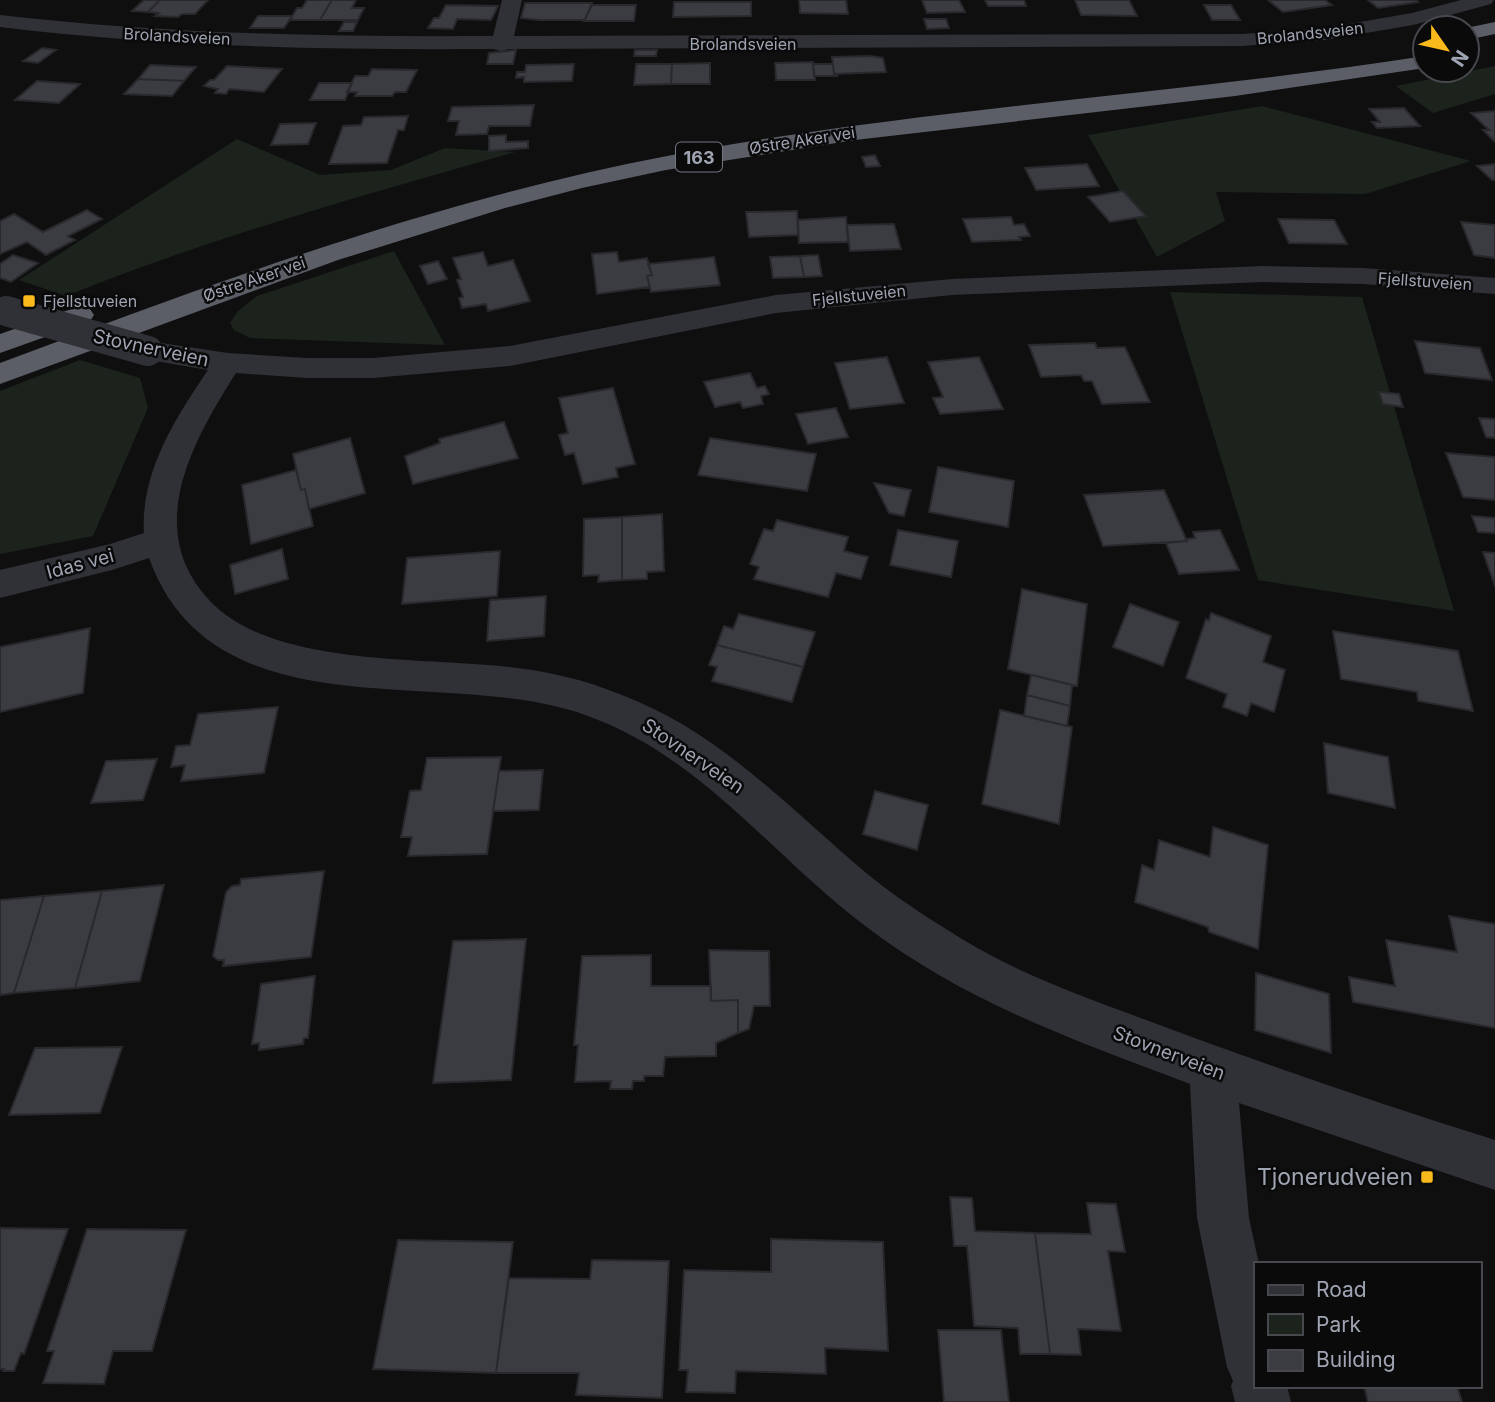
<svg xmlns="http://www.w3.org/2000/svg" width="1495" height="1402" viewBox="0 0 1495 1402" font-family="Inter,sans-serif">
	<rect width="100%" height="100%" fill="#0f0f10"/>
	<!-- green -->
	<path fill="#1b231c" d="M1495,66v28l-62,19 -37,-27z
		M1262,106l209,55 -106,33 -149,-2 9,29 -68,36 -69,-122z
		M237,139l83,36 71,-5 54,-22 70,4c-151,43 -303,85 -449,144l-47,-16z
		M394,251l51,94 -195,-7 -16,-8 -4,-7 8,-12 19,-15z
		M1170,292l192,5 92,314 -196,-31z
		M80,360l60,18 8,30 -55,128 -93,18v-163z"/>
	<!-- building -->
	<path fill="#3b3c41" stroke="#29292d" stroke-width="2" d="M144,0h16l-12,12 -16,-1z
		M160,0h48l-13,14h-13l-4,3 -23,-1 4,-3 -11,-1z
		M307,0h25l-12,20h-30l7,-12h5z
		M332,0h24l-4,8h12l-6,12h-38z
		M799,0h47l2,14 -48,-1z
		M922,0h37l6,12 -38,1z
		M985,0h39l2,6h-38z
		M1075,0h54l8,16 -56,-1z
		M1268,0h57l7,5 -49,7z
		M1368,0h48l2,2 -40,6z
		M674,2h77v14l-78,1z
		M525,3h67l-7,17h-46l-18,-2z
		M446,5l52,1 -7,14 -34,-1 -4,10 -25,-1 6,-10h5z
		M592,5h44l-2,16h-50z
		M1204,5h27l9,15h-28z
		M258,16h34l-8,12h-34z
		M924,19h22l3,9 -22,1z
		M344,22h13l-4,9h-14z
		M42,48l14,2 -18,13 -15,-2z
		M516,50l-3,14h-26l2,-11z
		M635,50h22l-1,6h-22z
		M870,56l13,2 3,14 -52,2 -2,-17z
		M813,62l2,18h-39l-1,-17z
		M710,63v21h-39l1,-20z
		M574,64l-2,17 -48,1v-5l-8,1 1,-6h8l1,-7z
		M636,64h36l-1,20 -37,1z
		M813,64h20l1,10 4,2h-24z
		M150,65l46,2 -12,14 -46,-2z
		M227,66l55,3 -18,23 -35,-3 -3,5 -11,-1 3,-4 -14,-3 6,-6h4z
		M372,69l45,1 -11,22h-11l-3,4h-37l2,-4h-10l8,-16h13z
		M138,79l46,2 -12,15 -48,-2z
		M37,81l43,3 -21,19 -44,-3z
		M319,83h33l-7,17h-35z
		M534,105l-4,21h-41l-2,8 -31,1 3,-14h-11l4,-14z
		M1404,108l16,18 -43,2 -5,-6h8l-11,-13z
		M1495,111v29l-1,1 -11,-11h6l-18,-17z
		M408,116l-4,14h-6l-11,33 -58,1 14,-38 18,-1 3,-8z
		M316,123l-8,21 -37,1 9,-21z
		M506,135v7l22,-1v7l-39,3v-15z
		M875,155l5,11 -14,1 -4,-10z
		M1087,164l12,22 -63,4 -11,-22z
		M1495,164v16h-3l-15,-14z
		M1123,191l23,25 -36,6 -22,-25z
		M87,210l15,9 -34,17 7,4 -29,15 -19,-13 -27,12v-33l14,-7 29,18z
		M797,211l1,24 -49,2 -3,-25z
		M846,217l2,25 -49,1 -1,-23z
		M1011,217l3,8 10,-1 6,12 -11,1 2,3 -49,2 -9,-23z
		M1278,219l56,1 13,24 -58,-1z
		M1461,222l34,3v33l-21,-3z
		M894,224l7,25 -51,2 -3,-26z
		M483,252l5,14 25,-6 17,41 -42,10 -2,-7 -24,4 -3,-10 4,-1 -6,-17 4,-1 -8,-21z
		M617,252l2,10 28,-4 5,17 -5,1 3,11 -53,7 -5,-40z
		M13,255l25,8 -27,19 -11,-4v-14z
		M818,255l4,21 -18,1 -4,-21z
		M800,256l4,21 -31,1 -3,-21z
		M714,257l6,28 -69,7 -4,-16 5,-1 -4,-11z
		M438,261l9,18 -19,5 -8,-18z
		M1415,341l65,7 12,32 -67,-7z
		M1095,343l2,5 28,-1 25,55 -48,2 -10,-23h-8l-3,-6 -40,2 -12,-32z
		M887,357l17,46 -54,6 -15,-46z
		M979,357l24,52 -63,5 -7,-16 10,-1 -15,-35z
		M750,373l7,15 8,-2 4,8 -8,2 2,8 -20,4 -3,-6 -25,5 -11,-25z
		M613,388l22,76 -19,4 2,9 -35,7 -9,-31 -9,2 -6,-20 9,-2 -9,-35z
		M1379,392l20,2 4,13 -20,-3z
		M836,408l12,29 -40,7 -12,-30z
		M1479,418l16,1v19l-9,-1z
		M504,422l14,36 -105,26 -8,-28 35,-13 -1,-4z
		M350,438l15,55 -56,16 -4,-20 -4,1 -8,-36z
		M710,438l106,16 -9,37 -109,-16z
		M1446,453l49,4v43l-32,-3z
		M938,467l76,14 -6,46 -79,-15z
		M296,470l5,20 4,-1 8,37 -62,18 -9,-59z
		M874,483l37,7 -7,26 -15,-3z
		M1164,490l23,51 -84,5 -19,-51z
		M662,514l2,57 -17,1v7l-25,1v-63z
		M1472,516l23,2v15l-17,-1z
		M622,517v63l-24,2 1,-7 -16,1 1,-57z
		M777,520l71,17 -4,14 24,6 -7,22 -25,-6 -8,24 -74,-18 5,-12 -9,-3 14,-35 9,2z
		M898,530l60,11 -7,36 -61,-12z
		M1220,530l19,40 -60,4 -13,-31 21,-2 -1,-2 9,-1 -2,-6z
		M282,549l6,30 -53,15 -5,-29z
		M500,551l-3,45 -95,8 5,-46z
		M1483,552l12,1v33z
		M1022,589l65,15 -10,82 -69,-17z
		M546,596l-2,40 -57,5 3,-41z
		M1130,604l49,18 -16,44 -50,-19z
		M1211,613l60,23 -8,26 22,8 -11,42 -23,-9 -4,13 -24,-9 4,-13 -41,-16 20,-59 3,2z
		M739,614l76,18 -12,35 -86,-22 7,-19 9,3z
		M90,628l-7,65 -83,19v-65z
		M1333,631l125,20 15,60 -55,-10 -1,-9 -76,-13z
		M717,645l86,22 -11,35 -80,-21 5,-14 -8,-2z
		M1031,675l41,10 -2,21 -43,-11z
		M1027,695l43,11 -3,20 -43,-10z
		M278,707l-14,66 -83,8 4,-16 -14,2 5,-21 14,-1 8,-31z
		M1000,710l72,17 -13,97 -77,-20z
		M1324,743l64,14 7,51 -67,-15z
		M501,757l-14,97 -79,2 4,-19h-11l9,-46 11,-1 6,-32z
		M157,759l-14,41 -52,3 15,-42z
		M543,770l-4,40 -46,1 6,-40z
		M875,791l53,14 -11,45 -54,-16z
		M1213,827l55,18 -10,104 -49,-17 -1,-5 -73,-25 7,-37 12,5 5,-30 51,17z
		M324,871l-13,86 -88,9 1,-6h-6l-5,-4 13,-64 6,-6 8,-1 1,-6z
		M164,885l-24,96 -65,7 27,-97z
		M102,891l-27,97 -61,5 30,-97z
		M44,896l-30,97 -14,2v-95z
		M1449,916l46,8v104l-142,-26 -4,-25 46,9 -9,-46 71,12z
		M526,939l-15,141 -78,3 20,-142z
		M709,950l60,1 1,55h-16l-5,23 -11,4v-33l-27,1z
		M651,955v31h60v15l27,-1v33l-22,10v13l-51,1 -2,19h-19v5h-11l-1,8h-22l1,-8 -36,1 3,-37h-4l8,-89z
		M1256,973l73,21 2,59 -76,-23z
		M315,976l-7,62h-4l-1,6 -44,6v-7l-7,1 9,-60z
		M122,1047l-22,66 -91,2 26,-67z
		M950,1197l22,1 3,33 60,2 15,121h-30l-2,-26 -44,-2 -7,-80h-13z
		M1087,1203l29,1 9,48 -17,-1 13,80 -43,-2 3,26 -31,-1 -15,-121 56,1z
		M0,1228l68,1 -44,125 -3,-1 -7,18h-11l1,-2h-4z
		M87,1229l99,1 -34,121h-39l-9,33 -61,-1 11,-32h-7z
		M771,1239l112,3 5,109 -63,-3 1,26 -90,-3 -1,22 -49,-1 2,-22h-9l5,-100 87,2z
		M398,1240l115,2 -17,131 -123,-4z
		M592,1260l77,1 -7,137 -86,-3 3,-22h-83l13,-95 81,1z
		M938,1330h63l8,72h-65z
		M1364,1386h93l5,16h-94z"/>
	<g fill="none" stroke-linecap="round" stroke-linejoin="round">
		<!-- minor -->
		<path fill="#303136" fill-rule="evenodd" d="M502,0h20l-8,36 728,-2 83,-6 87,-15 49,-13h33l-3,4 -78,21 -88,15 -83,6 -733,3 -8,2 -8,-2c-165,1 -329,-2 -493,-22v-12c164,19 328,22 493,21z
			M1263,266l100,2 132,10v16l-132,-10 -100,-2 -311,13 -176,18 -266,53 -137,12h-66l-71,-5c-44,69 -94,158 -25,229 63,65 211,55 298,65 39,4 76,13 113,28 97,37 165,111 243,177 30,25 63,46 97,67 57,35 120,57 184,81 115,43 231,83 349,120v50l-256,-87 10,115 10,46h-4v122h32l4,16h-56l-4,-16 2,-5 -6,-14 -30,-149 -7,-134c-118,-45 -224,-81 -326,-159 -94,-71 -164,-170 -279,-210 -142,-51 -371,22 -436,-157l-37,12 -112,28v-28l110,-26 34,-11c-4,-60 32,-116 64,-163l-70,-12 -5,-7 5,-7 10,-3 80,12 79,5h66l137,-12 266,-51 176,-16z"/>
		<!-- highway -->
		<path fill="#5c5e67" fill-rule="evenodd" d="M1495,22v12l-28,6 -1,-12z
			M1425,56v12l-190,28 -380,44 -189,30 -84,18 -77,20 -167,52 -338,124v-21c218,-82 437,-163 667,-207 250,-48 506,-61 758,-100z
			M80,306l10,3 4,6 -4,6 -90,32v-19z"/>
		<!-- minor-bridge -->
		<path stroke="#303136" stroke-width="30" d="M6,311l142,40"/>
	</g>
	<!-- markers -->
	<g fill="#fbba1c" stroke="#0a0a0b" stroke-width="2.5">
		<rect x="22" y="294" width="14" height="14" rx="3.5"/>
		<rect x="1420" y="1170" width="14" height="14" rx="3.5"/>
	</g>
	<g text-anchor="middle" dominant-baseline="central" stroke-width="5" stroke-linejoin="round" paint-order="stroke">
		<!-- far-street labels -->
		<g font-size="16" fill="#9fa4b2" stroke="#0a0a0b">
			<text transform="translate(1310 33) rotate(-6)">Brolandsveien</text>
			<text transform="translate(177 36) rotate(3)">Brolandsveien</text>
			<text x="743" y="44">Brolandsveien</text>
			<text transform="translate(802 140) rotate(-9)">Østre Aker vei</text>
			<text transform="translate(254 279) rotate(-19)">Østre Aker vei</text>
			<text transform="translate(1425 281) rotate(4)">Fjellstuveien</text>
			<text transform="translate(859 295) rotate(-6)">Fjellstuveien</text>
		</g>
		<!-- far-poi labels -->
		<g font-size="16" fill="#9fa4b2" stroke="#0a0a0b" text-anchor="start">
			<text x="43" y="301">Fjellstuveien</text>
		</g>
		<!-- shield labels -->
		<rect fill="#0a0a0b" stroke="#727680" stroke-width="2" x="676" y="142.5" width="46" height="29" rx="5"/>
		<g font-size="18" font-weight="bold" fill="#9fa4b2">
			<text x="699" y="157">163</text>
		</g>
		<!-- street labels -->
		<g font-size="19" fill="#9fa4b2" stroke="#0a0a0b">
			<text transform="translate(151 348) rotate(12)">Stovnerveien</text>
			<text transform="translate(80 564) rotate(-15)">Idas vei</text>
			<text transform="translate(693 756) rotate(34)">Stovnerveien</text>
			<text transform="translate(1169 1053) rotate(21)">Stovnerveien</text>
		</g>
		<!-- near-poi labels -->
		<g font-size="23" fill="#9fa4b2" stroke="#0a0a0b" text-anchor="end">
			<text x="1413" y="1177">Tjonerudveien</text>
		</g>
	</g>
	<!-- legend -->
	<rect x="1254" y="1262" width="228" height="126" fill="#0a0a0b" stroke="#46484e" stroke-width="2"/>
	<rect x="1268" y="1285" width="35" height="10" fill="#303136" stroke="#46484e" stroke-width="2"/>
	<text x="1316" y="1297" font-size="21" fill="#9fa4b2">Road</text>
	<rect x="1268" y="1314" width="35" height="21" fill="#1b231c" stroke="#46484e" stroke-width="2"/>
	<text x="1316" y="1332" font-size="21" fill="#9fa4b2">Park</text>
	<rect x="1268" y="1350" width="35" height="21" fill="#3b3c41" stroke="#46484e" stroke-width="2"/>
	<text x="1316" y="1367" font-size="21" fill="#9fa4b2">Building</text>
	<!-- north arrow -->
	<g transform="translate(1446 49) rotate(124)"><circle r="33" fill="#0a0a0b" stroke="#46484e" stroke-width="2"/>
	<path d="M0-5L12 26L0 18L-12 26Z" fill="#fbba1c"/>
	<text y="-10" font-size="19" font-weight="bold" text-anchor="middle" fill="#9fa4b2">N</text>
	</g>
</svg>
